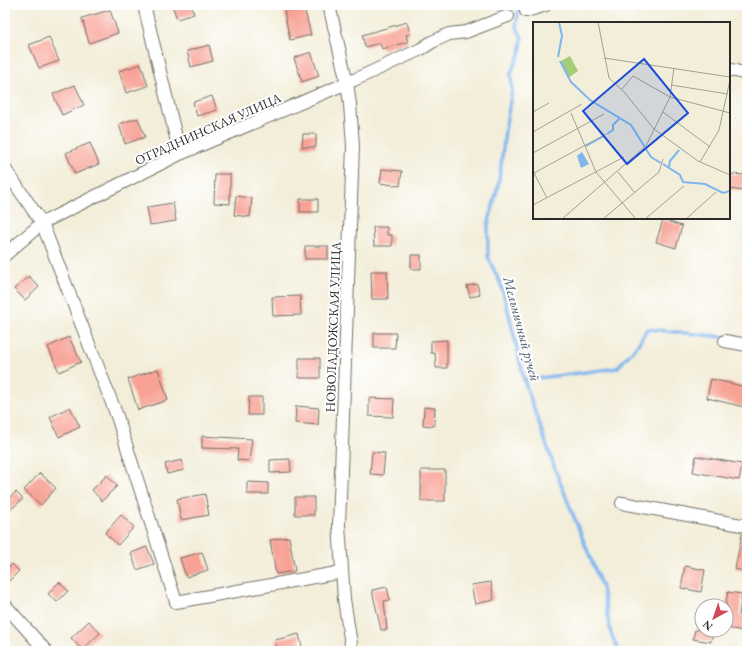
<svg xmlns="http://www.w3.org/2000/svg" width="752" height="656" viewBox="0 0 752 656" font-family="'EB Garamond',serif">
	<rect width="100%" height="100%" fill="#fff"/>
	<filter id="ink" filterUnits="userSpaceOnUse"><feTurbulence type="fractalNoise" baseFrequency=".025" numOctaves="2"/><feDisplacementMap in="SourceGraphic" scale="8" xChannelSelector="R" yChannelSelector="G"/><feConvolveMatrix kernelMatrix="1 2 1 2 8 2 1 2 1" color-interpolation-filters="sRGB"/></filter>
	<filter id="wash" filterUnits="userSpaceOnUse"><feTurbulence type="fractalNoise" baseFrequency=".012" numOctaves="4" result="noise"/><feDisplacementMap in="SourceGraphic" scale="16" xChannelSelector="R" yChannelSelector="G"/><feGaussianBlur stdDeviation="0.9" result="paint"/><feColorMatrix in="noise" values="0 0 0 0 0 0 0 0 0 0 0 0 0 0 0 0 0 1.4 0 .05"/><feComposite in="paint" operator="in"/></filter>
	<g filter="url(#wash)">
		<rect width="100%" height="100%" fill="#f3eed9"/>
		<g fill="none" stroke-linecap="round" stroke-linejoin="round">
			<!-- stream -->
			<path stroke="#7fb6ee" stroke-width="3.5" d="M520,5l-4,20 6,13 -2,16 -9,18 1,19 -7,39 -3,28 -4,28 -10,39v32l13,28 8,29 15,66 32,92 46,115 9,47 8,17
				M524,380l93,-12 20,-22 10,-17 77,8"/>
		</g>
		<g id="blocks">
			<!-- building -->
			<path fill="#f8a295" d="M172,5h19l3,9 -17,5z
				M304,7l7,28 -21,5 -6,-29z
				M110,10l8,23 -29,10 -7,-25z
				M407,22l3,12 -4,1 2,7 -26,7 -2,-6 -15,4 -3,-12z
				M49,37l10,24 -20,7 -10,-23z
				M209,45l4,16 -22,6 -4,-16z
				M311,52l8,24 -17,6 -8,-24z
				M141,64l7,22 -22,7 -7,-22z
				M75,85l9,20 -22,10 -9,-21z
				M212,96l5,14 -20,6 -4,-14z
				M138,118l7,19 -20,7 -6,-20z
				M303,134h13v13h-14z
				M90,143l9,21 -24,10 -9,-21z
				M382,169l20,2 -2,15 -20,-3z
				M215,174h15v30l-16,-1z
				M729,174l17,1 -2,16 -15,-2z
				M236,196l16,2 -2,19 -16,-2z
				M300,199h18v13h-18z
				M173,203l3,18 -26,4 -3,-18z
				M663,220l19,6 -6,22 -20,-6z
				M373,227h14v8h5v11h-18z
				M305,246h23v13h-23z
				M411,255h10v14h-10z
				M371,271h16l1,28h-16z
				M29,276l10,11 -14,13 -11,-11z
				M477,284l3,11 -10,2 -3,-11z
				M300,296l1,19 -28,1 -1,-19z
				M374,333h22l-1,15h-21z
				M69,337l12,25 -22,10 -11,-25z
				M447,340v28h-11l-1,-15h-4v-12z
				M299,358h21v20h-21z
				M158,369l10,31 -30,10 -10,-31z
				M711,379l36,8 -3,20 -37,-9z
				M249,397h13v18h-14z
				M369,398l25,1 -1,18 -24,-1z
				M296,406l23,2 -1,17 -23,-2z
				M70,407l10,20 -21,10 -9,-20z
				M424,407l11,1 -1,18 -11,-1z
				M202,436l50,3 -3,22 -12,-1 1,-11 -36,-1z
				M372,452l13,1 -2,22 -13,-1z
				M696,456l46,8 -3,16 -46,-8z
				M290,459l1,13 -21,1v-13z
				M182,460l2,10 -17,4 -2,-10z
				M421,470h24v31h-24z
				M40,473l16,15 -15,17 -17,-15z
				M107,475l10,11 -15,15 -10,-11z
				M247,482l21,1v11h-21z
				M16,492l7,7 -13,11 -5,-6v-3z
				M205,494l4,21 -28,5 -4,-21z
				M295,497h19v18h-19z
				M121,515l13,12 -16,18 -13,-12z
				M742,534h5v38l-12,-3z
				M289,537l6,34 -19,3 -6,-34z
				M147,547l7,17 -17,6 -6,-17z
				M202,552l6,18 -22,7 -6,-19z
				M12,564l7,7 -14,14v-14z
				M685,566l20,4 -4,22 -20,-4z
				M59,582l9,9 -11,11 -9,-8z
				M491,582l3,18 -19,4 -4,-19z
				M387,587l3,13 -6,1 3,29h-6l-9,-40z
				M728,592l14,2 -3,21 7,1 -2,15 -18,-3v-26z
				M89,621l11,12 -18,17 -11,-12z
				M695,630h18l-2,12 -18,-3z
				M299,634l4,17h-25l-3,-11z"/>
		</g>
	</g>
	<g filter="url(#ink)">
		<use href="#blocks" fill-opacity="0" stroke="#716f68" stroke-width="1"/>
		<g fill="none" stroke-linecap="round" stroke-linejoin="round">
			<defs>
				<path id="minor" d="M144,5l36,149
					M329,5l18,78 3,21 3,42 -14,379 5,74 8,52
					M526,11l20,-6
					M732,70l15,4
					M5,169l37,54 75,193 59,186 166,-30
					M5,255l37,-32 138,-69 174,-74 67,-31 11,-7 17,-8 17,-2 42,-16
					M725,341l22,4
					M622,503l125,23
					M5,605l41,46"/>
			</defs>
			<!-- minor casing -->
			<use href="#minor" stroke="#716f68" stroke-width="14"/>
			<!-- minor -->
			<use href="#minor" stroke="#fff" stroke-width="12"/>
		</g>
	</g>
	<g text-anchor="middle" dominant-baseline="central" stroke-width="4" stroke-linejoin="round" paint-order="stroke">
		<!-- street labels -->
		<g font-size="13" fill="#2b2b2b" stroke="#fff">
			<text transform="translate(208 129) rotate(-24)">ОТРАДНИНСКАЯ УЛИЦА</text>
			<text transform="translate(333 327) rotate(-88)">НОВОЛАДОЖСКАЯ УЛИЦА</text>
		</g>
		<!-- water labels -->
		<g font-size="14" font-style="italic" fill="#485c6f" stroke="#fff">
			<text transform="translate(522 329) rotate(75)">Мельничный ручей</text>
		</g>
	</g>
	<!-- overview -->
	<g transform="translate(533 22)">
		<rect width="197" height="197" fill="#f3eed9"/>
		<path d="M37,34l8,15 -10,7 -7,-17z" fill="#a4cd79"/>
		<path d="M49,130l7,12 -8,4 -4,-12z" fill="#7fb6ee"/>
		<path fill="none" stroke="#7fb6ee" stroke-width="2" d="M25,35l4,-21 -3,-14M27,39l11,21 19,18 41,25 20,32 10,6M74,112l6,-4v-5l7,-7M53,124l18,-10M130,142l17,11 3,7 22,2 18,9 7,-2M136,145l1,-6 9,-11"/>
		<path fill="none" stroke="#a3a093" stroke-width="1" d="M65,0l11,56 16,15 29,36 44,32 32,14M71,36l126,19M138,63l57,9M89,67l11,-13 37,21 60,16M0,90l16,-9M130,90l47,35M38,91l25,59 40,47M0,110l49,-28M113,124l24,-49 4,-29M0,131l71,-39M167,140l19,-32 11,-50M85,150l17,21M14,176l-13,-25 72,-39M0,183l91,-48M29,197l83,-72M70,197l56,-47 4,-13M112,197l39,-33M153,197l30,-27"/>
		<path fill="#1d4ed8" fill-opacity="0.15" stroke="#1d4ed8" stroke-width="2" d="M111,37l44,54 -61,51 -44,-53z"/>
		<rect width="197" height="197" fill="none" stroke="#2b2b2b" stroke-width="2"/>
	</g>
	<!-- margin -->
	<rect width="752" height="656" fill="none" stroke="#fff" stroke-width="20"/>
	<!-- north arrow -->
	<g transform="translate(714 618) rotate(220)"><circle r="19" fill="#ffffff" stroke="#aaaaaa"/>
	<path d="M0-3L7 15L0 10L-7 15Z" fill="#d1495b"/>
	<text y="-6" font-size="11" font-weight="bold" text-anchor="middle" fill="#2b2b2b">N</text>
	</g>
</svg>
